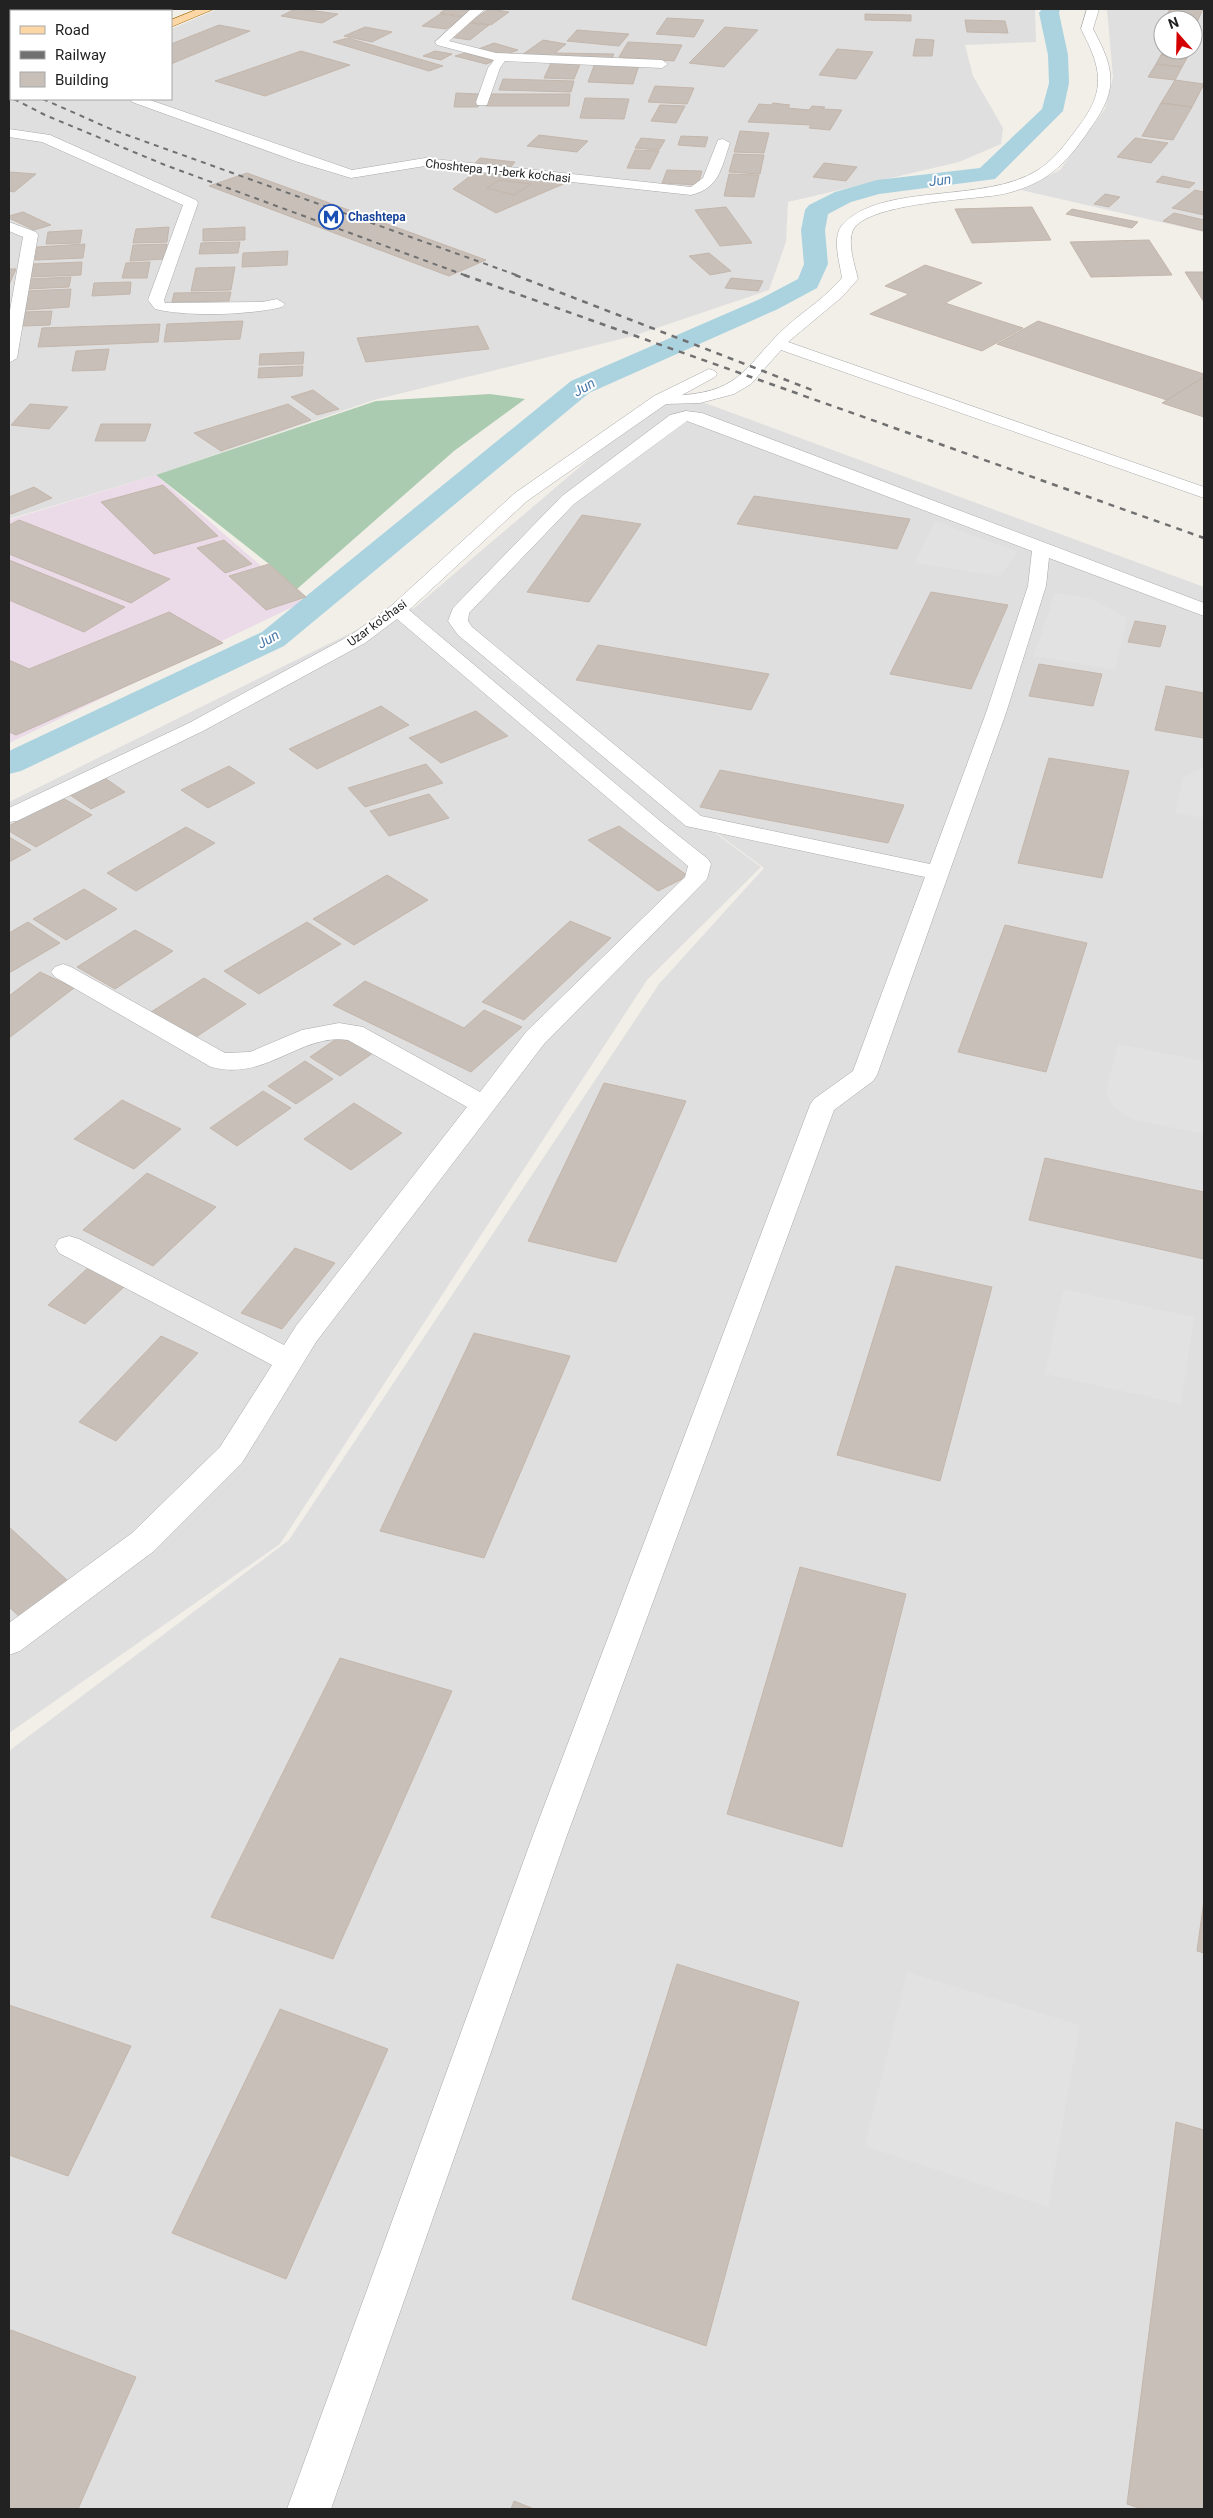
<svg xmlns="http://www.w3.org/2000/svg" width="1213" height="2518" viewBox="0 0 1213 2518" font-family="Roboto,sans-serif">
	<rect width="100%" height="100%" fill="#f2efe9"/>
	<!-- residential -->
	<path fill="#e0dfdf" fill-rule="evenodd" d="M9,9h153l-7,2h-144v51l-2,1z
		M218,9h817l1,33 -71,3 8,31 30,52 -2,16 -42,18 -171,40 -2,40 -17,48 -136,46 -259,64 -218,75 -147,44v-431l2,-1v12h160v-70z
		M1107,9h97v223l-183,-42 39,-20 45,-61 8,-32zM1163,20h30v30h-30z
		M670,390l534,197v1922h-1195v-758l280,-211 370,-556 105,-116 -337,-249 334,248 -114,113 -367,564 -271,189v-931l372,-184 29,-11 3,2z"/>
	<!-- industrial -->
	<path fill="#ebdbe8" d="M156,475l147,127 -294,141v-223z"/>
	<!-- cemetery -->
	<path fill="#aacbaf" d="M490,394l35,5 -71,52 -157,138 -28,-25 -113,-89 220,-74z"/>
	<!-- parking -->
	<path fill="#e2e2e2" d="M935,521l83,31 -18,24 -85,-13z
		M1055,593l37,6 35,19 -12,52 -81,-14z
		M1202,768l2,1v49l-29,-5 8,-36z
		M1118,1044l86,17v73l-73,-15 -17,-12 -8,-14z
		M1063,1289l131,28 -13,87 -136,-30z
		M907,1972l173,53 -32,182 -183,-61z"/>
	<g fill="none" stroke-linecap="round" stroke-linejoin="round">
		<!-- canal -->
		<path fill="#aad3df" fill-rule="evenodd" d="M1042,9h18l-1,4 9,42 1,28 -6,28 -68,68 -116,15 -28,8 -23,12 -3,16 3,34 -11,24 -39,21 -189,84 -305,253 -263,125 -12,3v-23l253,-119 309,-251 189,-82 38,-20 6,-15 -3,-34 4,-20 4,-5 26,-13 42,-12 103,-12 62,-59 7,-26 -1,-28 -9,-42z"/>
	</g>
	<!-- building -->
	<path fill="#c7bfb8" stroke="#c4b6ab" d="M28,9h35l-10,2z
		M118,9h33l-7,2h-33z
		M295,9h6l37,5 -16,9 -41,-7z
		M446,9h27l-9,7 -24,-3z
		M489,9l20,3 -18,13 -21,-3z
		M1170,9h33l-5,11 -32,-4z
		M440,14l24,3 -18,12 -24,-3z
		M865,14l46,1v6l-46,-1z
		M1166,16l32,4 -5,10v-10h-29z
		M667,18l37,2 -10,17 -38,-3z
		M965,20l40,1 3,12 -41,-1z
		M469,23l20,2 -19,15 -20,-3z
		M219,25l31,6 -79,33v-20z
		M365,27l27,5 -20,10 -28,-6z
		M725,27l33,3 -34,37 -35,-4z
		M577,30l52,4 -10,12 -52,-5z
		M348,38l95,28 -14,5 -96,-29z
		M916,39l18,1 -2,16h-19z
		M543,40l23,4 -11,9 59,1 -3,6 -92,-3z
		M628,42l54,3 -8,16 -55,-4z
		M494,43l24,7 -18,7 -24,-7z
		M837,49l36,3 -17,27 -37,-4z
		M1164,50h28l-5,8 -26,-3z
		M301,51l49,14 -85,31 -50,-15z
		M435,51l17,3 -11,6 -18,-4z
		M465,53l30,8 -9,3 -31,-8z
		M1161,55l26,3 -5,9 -26,-3z
		M552,61l29,1 -7,17 -30,-1z
		M595,63l44,2 -6,19 -45,-2z
		M1156,64l26,3 -7,13 -27,-3z
		M503,79l71,2 -3,11 -72,-2z
		M1175,80l29,4 -12,23 -31,-4z
		M655,86l39,2 -7,16 -39,-2z
		M456,93l23,1 -1,13h-24z
		M488,94h82l-1,12h-83z
		M585,98l44,1 -5,20 -44,-1z
		M773,103l17,2 -2,3 21,2 3,-4 13,1 -2,2 19,1 -12,20 -21,-2 2,-3 -63,-3 11,-18 12,1z
		M1161,103l31,4 -19,33 -31,-4z
		M660,105l25,1 -9,17 -25,-2z
		M740,131l29,2 -5,20 -30,-1z
		M539,135l49,6 -11,11 -50,-6z
		M681,136l27,1 -3,10 -27,-2z
		M641,138l24,2 -6,10 -24,-2z
		M1135,138l33,5 -17,20 -34,-6z
		M635,150l24,1 -9,18 -23,-1z
		M734,154l30,1 -4,19 -31,-2z
		M480,158l35,4 -4,5 -36,-4z
		M824,163l33,4 -11,14 -33,-4z
		M478,170l90,12 -72,31 -43,-24z
		M667,170l35,1 -4,14 -36,-2z
		M9,172l27,2 -22,18 -5,-1z
		M247,173l239,87 -37,16 -240,-90z
		M729,174l30,1 -5,22 -30,-1z
		M1162,176l33,7 -6,5 -33,-6z
		M499,180l32,4 -17,11 -27,-7z
		M1195,190l9,2v23l-32,-7z
		M1105,194l15,3 -11,10 -15,-3z
		M726,207l26,36 -32,3 -25,-36z
		M1032,207l19,33 -79,3 -17,-34z
		M1072,209l66,13 -6,6 -66,-14z
		M23,212l28,13 -17,5 -25,-12v-2z
		M1174,213l30,7v11l-41,-10z
		M169,227l-2,15 -34,1 3,-14z
		M245,227v13l-42,1v-12z
		M82,230l-2,13 -34,1 2,-12z
		M1149,240l23,35 -81,2 -21,-35z
		M240,242l-2,11 -39,1 2,-11z
		M85,244l-2,14 -48,2 2,-13z
		M167,244l-2,15 -35,2 3,-16z
		M288,251l-1,14 -45,2 1,-14z
		M709,253l22,18 -21,4 -21,-19z
		M82,262l-1,13 -50,2 2,-13z
		M150,262l-3,16h-25l4,-15z
		M925,265l57,18 -37,20 78,25 -41,23 -112,-37 39,-20 -24,-8z
		M235,267l-4,23 -40,1 5,-23z
		M9,269h7l-7,16z
		M1185,272h19v30z
		M71,277l-2,10 -41,2 1,-10z
		M731,278l32,3 -5,10 -33,-3z
		M131,282l-1,12 -38,2 2,-13z
		M71,289l-2,18 -44,3 3,-19z
		M231,292l-2,9 -57,1 2,-9z
		M52,311l-2,14 -28,1 2,-14z
		M243,321l-3,18 -76,3 3,-18z
		M1038,321l166,53v3l-37,23 -170,-56z
		M160,324l-2,18 -120,5 4,-19z
		M478,326l11,23 -123,13 -9,-24z
		M109,349l-4,21 -33,1 4,-20z
		M304,352l-1,12 -44,1 1,-11z
		M303,366l-1,10 -44,2 1,-10z
		M1202,378l2,1v38l-42,-14z
		M313,390l26,19 -22,6 -26,-18z
		M30,404l38,3 -19,22 -38,-4z
		M288,404l23,16 -90,31 -27,-18z
		M101,424h50l-6,17h-50z
		M163,485l55,51 -64,18 -53,-52z
		M34,487l18,11 -41,16 -2,-1v-16z
		M754,496l156,23 -13,30 -160,-25z
		M582,515l59,9 -52,78 -62,-10z
		M19,520l151,59 -39,24 -122,-49v-29z
		M224,540l28,24 -27,9 -28,-25z
		M9,560l116,47 -41,25 -75,-32z
		M269,564l28,25 9,8 -40,13 -37,-34z
		M931,592l77,13 -37,84 -81,-15z
		M169,612l54,31 -207,92 -7,-3v-72l20,9z
		M1135,621l31,5 -6,21 -32,-5z
		M598,645l171,29 -18,36 -175,-30z
		M1039,664l63,10 -9,32 -64,-10z
		M1166,686l38,7v45l-49,-8z
		M381,706l28,19 -92,44 -28,-20z
		M476,711l32,25 -67,27 -32,-25z
		M1049,758l80,13 -27,107 -84,-15z
		M426,764l17,19 -78,24 -17,-19z
		M229,766l26,17 -47,25 -27,-18z
		M720,770l184,35 -16,38 -188,-36z
		M105,778l20,14 -34,17 -21,-14z
		M429,794l20,24 -60,18 -19,-25z
		M61,797l31,18 -56,32 -27,-16v-5z
		M619,826l69,50 -30,15 -70,-51z
		M186,827l29,16 -79,48 -29,-18z
		M9,837l22,13 -22,12z
		M387,875l41,25 -74,45 -41,-26z
		M84,889l33,20 -51,31 -33,-21z
		M570,921l41,17 -87,82 -42,-18z
		M28,922l32,21 -51,30v-40z
		M307,922l34,22 -82,50 -35,-23z
		M1005,925l82,18 -41,129 -88,-20z
		M135,930l38,21 -58,38 -38,-22z
		M40,972l34,16 -65,50v-42z
		M204,978l42,26 -53,35 -42,-27z
		M365,981l99,47 20,-18 38,17 -51,45 -138,-67z
		M342,1035l31,18 -33,23 -30,-19z
		M305,1061l28,18 -37,25 -28,-18z
		M604,1083l82,18 -70,161 -88,-21z
		M263,1091l28,17 -54,38 -27,-18z
		M122,1100l59,29 -47,40 -60,-30z
		M354,1103l48,30 -51,37 -47,-31z
		M1045,1158l159,34v67l-175,-39z
		M147,1173l69,34 -63,59 -70,-36z
		M295,1248l40,15 -53,66 -41,-16z
		M91,1265l36,19 -42,40 -37,-19z
		M896,1266l96,21 -52,194 -103,-26z
		M474,1333l96,23 -86,202 -104,-27z
		M161,1336l37,17 -82,88 -37,-19z
		M9,1527l59,54 -48,36 -11,-10z
		M800,1567l106,27 -64,253 -115,-33z
		M340,1658l112,33 -119,268 -122,-42z
		M1204,1900v53l-7,-2z
		M677,1964l122,38 -93,344 -134,-47z
		M9,2005l122,41 -63,130 -59,-21z
		M280,2009l108,40 -102,230 -114,-46z
		M1176,2122l28,8v379h-62l-15,-5z
		M11,2330l125,47 -58,132h-69v-174z
		M514,2501l20,8h-23z"/>
	<g fill="none" stroke-linecap="round" stroke-linejoin="round">
		<defs>
			<path id="street" d="M471,9h14l-36,32 47,12 166,7 6,4 -6,4 -157,-7 -5,7 -12,34 -1,3h-10l-1,-3 12,-34 6,-8 -57,-15 -2,-3z
				M1087,9h12l-6,20c21,39 26,59 -1,97 -15,22 -31,44 -55,56 -12,6 -26,11 -39,13 -30,5 -130,8 -145,35 -6,13 2,36 5,49l-16,18 -54,45 416,145v11l-423,-148 -30,34 -17,10 -34,9 -34,1 -139,97 -118,109 251,211 48,38 3,5 -4,15 -163,165 -228,298 -74,121 -88,88 -134,100 -11,4v-32l123,-90 88,-86 52,-82 -213,-112 -4,-7 4,-7 10,-3 10,3 205,106 12,-19 171,-219 -119,-67c-48,-7 -82,42 -137,27l-156,-90 -4,-5 4,-5 8,-3 8,3 154,86 25,-1 52,-22 37,-7 24,4 117,65 46,-60 159,-155 3,-11 -291,-247 -32,24 -162,88 -186,90 -8,1v-14l180,-85 162,-88 40,-29 124,-113 139,-97 55,-27 6,2 2,3 -2,3 -33,18c62,-4 65,-33 105,-69 18,-16 39,-29 55,-48 -2,-15 -11,-41 1,-54 40,-42 142,-20 195,-54 17,-11 29,-28 41,-44 28,-36 22,-59 2,-97z
				M130,99h17l205,71 73,-12 266,29 12,-9 15,-38 5,-1 7,4c-9,25 -10,45 -39,52l-266,-29 -74,12 -53,-16 -166,-60z
				M9,129l41,6 146,65 2,3 -34,97 1,3 97,-1 15,-3 8,5 -3,3c-32,8 -95,10 -127,2l-7,-9 35,-95 -141,-63 -33,-5z
				M9,222l27,10 2,3 -21,123 -8,5v-47l14,-79 -14,-6z
				M686,411l16,2 502,190v13l-155,-58 -3,28 -40,127 -129,362 -4,6 -39,29 -268,728 -235,671h-44l245,-671 278,-733 4,-6 39,-28 72,-194 -239,-51 -228,-191 -10,-14 5,-13 109,-112 108,-81zM687,421l345,130 -4,35 -42,127 -56,151 -229,-48 -229,-189 -4,-6 1,-8 105,-109z"/>
			<path id="primary" d="M198,9h16l-43,18v-7z
				M11,78v8l-2,1v-8z"/>
		</defs>
		<!-- street casing -->
		<use href="#street" stroke="#a9a9a9" stroke-width="1"/>
		<!-- primary casing -->
		<use href="#primary" stroke="#a06b00" stroke-width="1"/>
		<!-- street -->
		<use href="#street" fill="#fff" fill-rule="evenodd"/>
		<!-- primary -->
		<use href="#primary" fill="#fcd6a4" fill-rule="evenodd"/>
		<!-- rail-far1 -->
		<path stroke="#707070" stroke-width="2" stroke-dasharray="5 5" stroke-linecap="butt" d="M9,79l2,2
			M14,99l31,16 120,50 302,111
			M43,99l70,31 406,146"/>
		<!-- rail -->
		<path stroke="#707070" stroke-width="2.5" stroke-dasharray="6 6" stroke-linecap="butt" d="M464,275l740,263
			M515,275l297,115"/>
	</g>
	<!-- icons -->
	<defs>
		<symbol id="metro-ring" viewBox="-11 -11 22 22"><circle r="9.5" fill="#fff" stroke="#1a4fb4" stroke-width="1.5"/><path d="M-5.5 5V-5H-3L0 0L3-5H5.5V5H3V-.5L0 4L-3-.5V5Z" fill="#1a4fb4"/></symbol>
	</defs>
	<g fill-rule="evenodd">
		<use href="#metro-ring" x="317" y="203" width="28" height="28"/>
	</g>
	<g text-anchor="middle" dominant-baseline="central" stroke-width="4" stroke-linejoin="round" paint-order="stroke">
		<!-- far-street labels -->
		<g font-size="12" fill="#222" stroke="#fff">
			<text transform="translate(498 171) rotate(6)">Choshtepa 11-berk ko'chasi</text>
			<text transform="translate(377 623) rotate(-36)">Uzar ko'chasi</text>
		</g>
		<!-- far-transit labels -->
		<g font-size="12" font-weight="bold" fill="#164399" stroke="#fff" text-anchor="start">
			<text x="348" y="217">Chashtepa</text>
		</g>
		<!-- far-water labels -->
		<g font-size="14" font-style="italic" fill="#4a7aab" stroke="#fff">
			<text transform="translate(940 180) rotate(-7)">Jun</text>
			<text transform="translate(584 387) rotate(-30)">Jun</text>
			<text transform="translate(268 639) rotate(-30)">Jun</text>
		</g>
	</g>
	<!-- border -->
	<rect width="1213" height="2518" fill="none" stroke="#222222" stroke-width="20"/>
	<!-- legend -->
	<rect x="10" y="10" width="162" height="90" fill="#ffffff" stroke="#a7a7a7"/>
	<rect x="20" y="26" width="25" height="8" fill="#fcd6a4" stroke="#a7a7a7"/>
	<text x="55" y="35" font-size="15" fill="#222222">Road</text>
	<rect x="20" y="51" width="25" height="8" fill="#707070" stroke="#a7a7a7"/>
	<text x="55" y="60" font-size="15" fill="#222222">Railway</text>
	<rect x="20" y="72" width="25" height="15" fill="#c7bfb8" stroke="#a7a7a7"/>
	<text x="55" y="85" font-size="15" fill="#222222">Building</text>
	<!-- north arrow -->
	<g transform="translate(1178 35) rotate(340)"><circle r="24" fill="#ffffff" stroke="#a7a7a7"/>
	<path d="M0-4L9 19L0 12L-9 19Z" fill="#d40000"/>
	<text y="-8" font-size="14" font-weight="bold" text-anchor="middle" fill="#222222">N</text>
	</g>
</svg>
